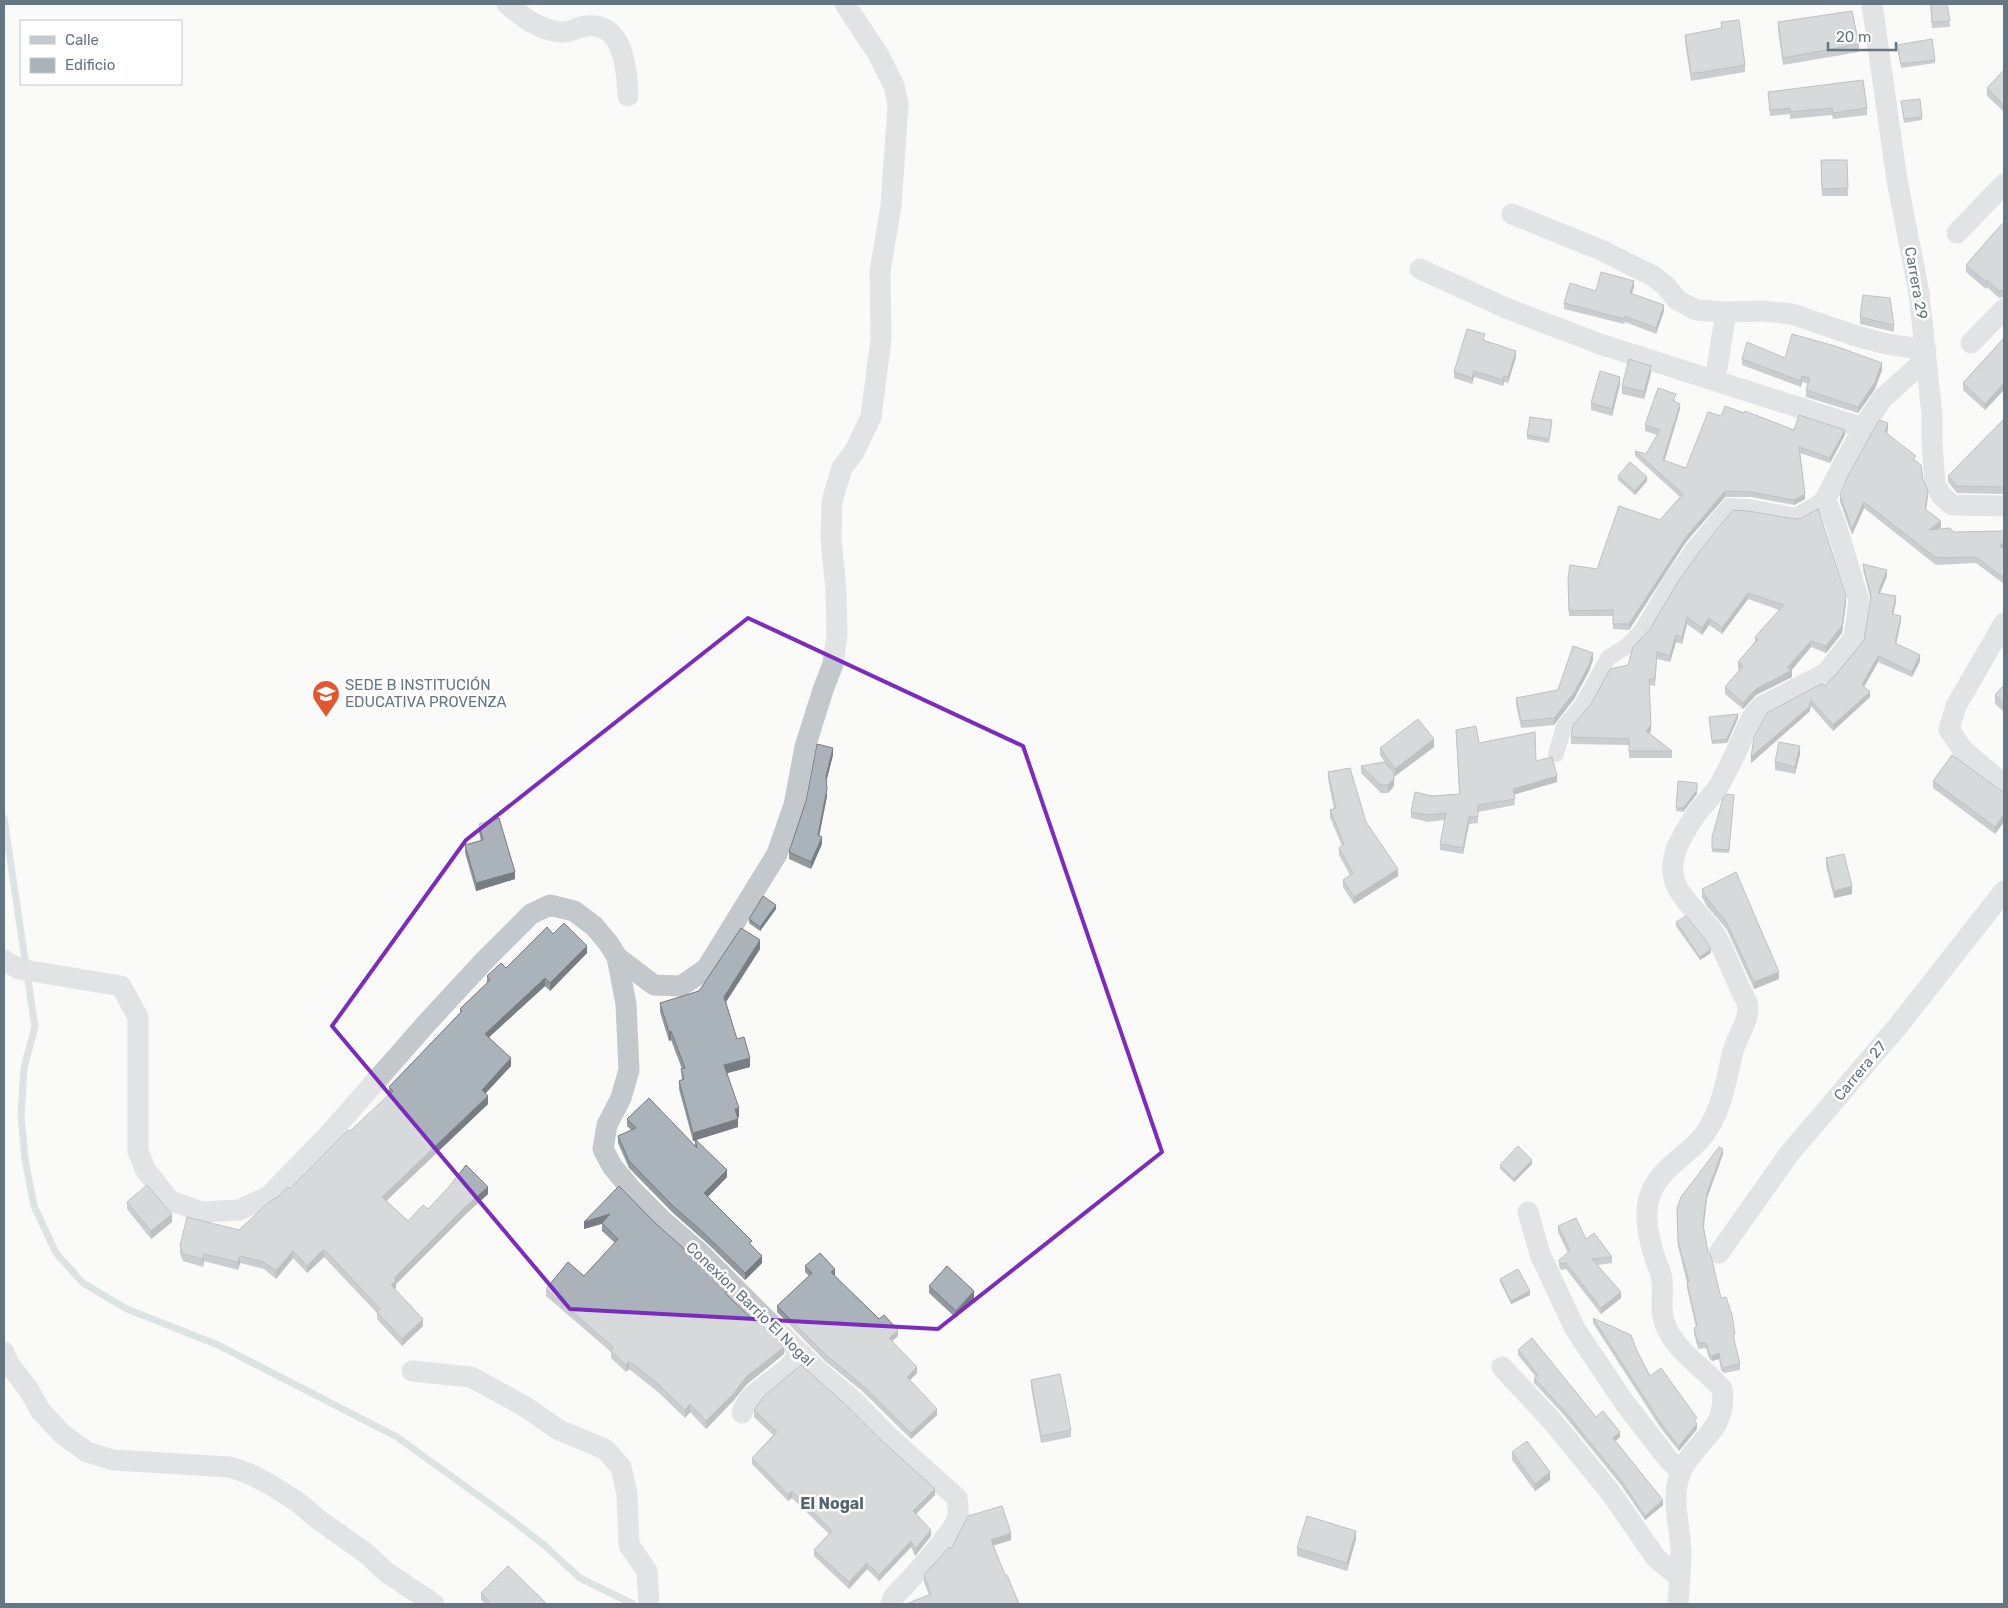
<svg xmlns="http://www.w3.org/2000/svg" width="2008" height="1608" viewBox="0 0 2008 1608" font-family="Rubik,sans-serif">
	<rect width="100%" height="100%" fill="#fafaf8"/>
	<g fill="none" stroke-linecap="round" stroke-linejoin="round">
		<!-- stream -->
		<path stroke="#bbc7cb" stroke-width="7" d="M4,818l31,209 -11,41 -3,47 4,44 9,47 22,47 27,30 44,26 91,36 179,92 111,80 36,28 36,33 53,26"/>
		<!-- pedestrian -->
		<path stroke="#c3c8cc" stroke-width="16" d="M1556,754l8,-27 18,-22 26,-47 20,-13 14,-15 29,-49 23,-33 35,-42 20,1 47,9 29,-17"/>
		<!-- minor -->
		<path stroke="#c3c8cc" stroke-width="21" d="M507,4c16,13 32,26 53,28 9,1 18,-5 26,-6 38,-5 41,45 42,70
			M1872,4l25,176 22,113 13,122v28l3,42 7,11 10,9 52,1
			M1512,214l89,36 52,26 13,10 11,14 19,10 30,2 36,-1 30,3 64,22 31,8 39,6
			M1957,233l47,-49
			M1420,269l86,39 94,36 263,84
			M1971,343l33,-34
			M1715,381l11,-69
			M2004,623l-48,83 -7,23 13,20 42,36
			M617,957l9,47 3,66 -8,28 -14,27 -4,24 9,17 19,23 32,32 37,32 117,117 36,30 35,36 69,62c0,5 2,11 1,16 -2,19 -51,68 -65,84l-2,6
			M4,960l15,9 102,17 17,31v134l7,18 24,31 33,12 37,-2 30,-14 63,-65 93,-106 61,-66 45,-45 19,-9 24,6 20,15 15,18 8,13 37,28 27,1 25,-17 10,-16 61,-99 17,-49 11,-58 18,-57 10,-26 4,-29 -1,-45 -5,-51 1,-38 10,-33 12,-16 17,-35 10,-78 -1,-68 11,-65 6,-86 1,-16 -4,-18 -16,-32 -33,-50
			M1528,1212l12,42 35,75 49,73 44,57 13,12
			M1719,1253l70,-99 109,-128 106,-135
			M4,1352l4,11 21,27 11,20 22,24 25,18 26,8 117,7 20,7 21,11 28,18 20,17 48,34 19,18 48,32
			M1502,1367l51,55 58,71 45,65 23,19
			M412,1371l59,6 53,29 35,24 46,19 16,18 6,27 2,51 18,26 2,33
			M742,1413c7,-21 27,-28 42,-42 7,-6 12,-12 18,-17
			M1678,1604c1,-17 3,-35 3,-53 -1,-26 -11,-55 0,-79 13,-31 47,-40 41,-83 -17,-20 -41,-34 -54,-58 -10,-19 -4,-32 -6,-52 -1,-8 -5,-14 -7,-21 -7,-21 -13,-50 -2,-70 14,-25 34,-32 50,-52 19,-24 23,-56 30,-85 5,-18 18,-30 14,-49 -12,-21 -19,-45 -31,-66 -20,-31 -57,-46 -38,-91 6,-12 14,-26 22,-36 8,-9 15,-16 21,-27 7,-13 14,-27 20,-41 7,-15 8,-23 21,-35l64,-33 28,-35 5,-37 -23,-76 -11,-26 38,-71 19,-29 44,-40"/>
	</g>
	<!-- wall -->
	<path fill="#929a9f" d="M1930,4h17l3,23 -18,1z
		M1721,22l24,43v7l-54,9 -6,-39v-7l36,-7z
		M1778,22l81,22v8l-76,13 -5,-35z
		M1897,45l38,15v3l-34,5z
		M2004,70v42l-17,-16v-8z
		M1768,92l99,16v7l-34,4 -1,-4 -42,4v-5l-20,2z
		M1901,101l21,16v3l-18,3z
		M1821,160h26l1,36h-26z
		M2004,222v75l-5,1 -12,-11 -1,2 -20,-17v-7z
		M1634,287l-2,7 32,17 -8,23 -31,-12 -1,2 -60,-15v-6l32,-12z
		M1860,317l34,8v7l-34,-8z
		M2004,338l-19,72 -22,-20v-7z
		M1485,340l-1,1 32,16 -8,26 -4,-1 -1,4 -29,-9 -2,7 -18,-6v-6z
		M1785,358l97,12 -7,19 -17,24 -52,-16v-7l2,-6 -6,-2 -1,5 -59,-22v-6z
		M1651,373l-7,26 -22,-5v-8z
		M1620,384l-8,32 -21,-6v-7z
		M1676,399l-1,3 5,7 -16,52 22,7 35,-52 73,14 51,5 -15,28 -30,-10 5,46 -11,6 -43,-8h-26l-39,45 -57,88 -16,-1v-13h-44l-1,-37 29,-10 63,-49 20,-23 -45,-41v-5l11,3 11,-19 -12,-4v-6z
		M2004,419v75l-47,-1 -9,-11v-6z
		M1552,424l-3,19 -22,-4v-4z
		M1888,429l-1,4 29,28 12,36 -2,12 15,18 -3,2 16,3 50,17v35l-28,-21 -40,2 -72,-57 -12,27 -12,-33v-7z
		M1618,476l29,5 -12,14 -17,-15z
		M1863,564l24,12 -7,17 16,9 -3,12 8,7 -5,23 24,17 -8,16 -34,-15 -14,25 6,10 -37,34 -22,-25 -2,6 -58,51v-6l75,-71 38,-46 7,-40 -8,-30z
		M1679,580l167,22 -4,31 -16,20 -15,-6 -20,23 1,7 -36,18 -13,14 -18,-15v-7l14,-17 -1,-2v-6l17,-20v-5l24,-27 -31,-11 -26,35 -13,-9 -7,10 -15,-11 -5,20 -6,-2 -6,20 -13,-3 -2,27 -6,-1 2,46 -2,2 23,18v7h-43v-13l-58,-1v-7l57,-72 22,-36z
		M1593,660l-4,11 -15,28 -20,26 -33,3 -5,-24v-6l42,-8z
		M2004,685v27l-9,-8v-9z
		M1709,717l29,1 -11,25 -15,1z
		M1456,730l23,13 57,18 21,21 -43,12 1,11 -37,7v11l-9,1 -6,30 -23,-4v-6l5,-24 -17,2 -17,-4v-6l21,-16 27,-2z
		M1434,747l-39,29 -1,-1v11l-6,7h-7l-20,-20v-7l25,-2 -6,-9v-7z
		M1800,754l-5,20 -20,-4v-8z
		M833,755l-7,26 1,15 -8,40 3,8 -11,25 -22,-10v-7z
		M1328,772l38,50 32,54 -44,28 -11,-17v-7l7,-5 -11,-20v-7l3,-2 -12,-29v-7l4,-1 -6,-30z
		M1678,781l19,13 -14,18 -7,-1z
		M1933,781l63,6 -1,47 -62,-46z
		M1734,795l-5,58 -17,-1v-15z
		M479,824l36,55 -39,12 -11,-38v-8l16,-4 -2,-9z
		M1826,858l26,36 -18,4 -8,-32z
		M1702,889l77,90 -25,10 -27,-59 -21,-25 -4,-8z
		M776,909l-16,22 -11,-8v-4z
		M1676,922l35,31 -11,7 -24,-34z
		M553,934l34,19 -37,38 -5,-5 -56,51 22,29 -26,28 3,10 -102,97 22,20 20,-12 60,-15 -22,20 -70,70v4l-2,1 29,37 -21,20 -25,-27v-6l-53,-56 -17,16 -14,-15 -17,21 -12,-10 -24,-6 -2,7 -34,-9 -1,6 -20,-6 -3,-8v-7l59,-16 39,-33 12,-8 99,-94v-8l71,-74v-4l27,-26v-7l19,-8z
		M760,949l-34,53 11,37 13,28 -23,6 12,44h-1v10l-42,13 31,37 -19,20 44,49 10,17 -17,17 -37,-36 -36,-32 -43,-44 -11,-25v-7l13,-6 -4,-4v-7l68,26v-4h-2l-14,-52v-8l3,-1 -1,-11h1l-11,-29 -2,1 -9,-29v-9l39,-12z
		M1723,1154l-16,44 -3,29 4,25 13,46 14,42h-1l6,24v6l-16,3 -3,-3 -2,-11 -7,2 -3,-3 -3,-10 -8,1 -4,-16v-5l2,-1 -9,-39v-5l-9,-37 -1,-38z
		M1532,1164l-18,18 -14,-13v-4z
		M619,1186l109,110 56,58 -38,31 -12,15 -28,29 -16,-17 -5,6 -27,-26 -29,-23 -3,3 -15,-14v-6l-65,-56v-7l38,-13 31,-33 -13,-12v-7l-18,5z
		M127,1202l45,20 -21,17 -24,-30z
		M1558,1226l28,13 26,18v6l-14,2 23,33 -20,16 -35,-45 -5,1 -2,-4v-6l9,-7 -10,-21z
		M805,1266l29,10 64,60 -6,5 25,32 -7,7 27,35 -26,24 -49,-48 -37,-30 -48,-49v-6l32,-30 -4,-4z
		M1500,1279l30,16 -19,9 -11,-22z
		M929,1286l45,12 -18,20 -27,-25z
		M1593,1318l44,33 13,25 47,47h-1l1,6 -18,22 -19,-24 -67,-104z
		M1518,1350l102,87 -5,4 48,64 -18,15 -24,-35 -58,-71 -29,-31v-5l2,-1 -18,-22z
		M1031,1380l40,50v7l-30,6 -10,-56z
		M754,1410l181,85 -19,19 15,22 -16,20 -4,-9 -32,34 -12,-12 -18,20 -35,-33v-6l15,-16 -37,-36 -4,3 -36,-37v-6l21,-23 -19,-18z
		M1512,1452l38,28 -15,11 -23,-31z
		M1356,1539l-9,32 -50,-15v-8z
		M1011,1540l-18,6 12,29 -76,20 -5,-13v-7l27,-26z
		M481,1593l66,11h-62l-4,-4z"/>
	<!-- shaded-wall -->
	<path fill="#777d82" d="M1987,280v7l-1,2v-7z
		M1634,281v6l-4,12v-6z
		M1664,305v6l-8,23v-6z
		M1516,351v6l-8,26v-6z
		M1882,363v7l-7,19 -17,24v-6z
		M1651,366v7l-7,26v-7z
		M1474,371v6l-2,7v-6z
		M1504,376v6l-1,4v-6z
		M1802,376v6l-1,5v-6z
		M1620,377v7l-8,32v-7z
		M2004,383v7l-19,20v-6z
		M1680,404v5l-17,57v-6z
		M1888,423v6l-3,9v-6z
		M1845,430v5l-15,28v-5z
		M1647,477v4l-12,14v-4z
		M1928,490v7l-3,18v-6z
		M1725,491v6l-39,45 -57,88v-6l57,-87z
		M1805,494v5l-11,6v-5z
		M1864,502v6l-12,27v-6z
		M1941,521v6l-12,10v-7z
		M2004,541v7l-4,5v-7z
		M1887,570v6l-9,22v-5z
		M1748,593v6l-26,35v-6z
		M1846,596v6l-4,31 -16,20v-7z
		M1896,596v6l-4,17v-5z
		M1901,616v5l-6,28v-6z
		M1687,617v7l-5,20v-7z
		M1709,618v7l-7,10v-7z
		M1676,635v7l-6,20v-6z
		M1811,641v6l-20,24 1,-1v7l-36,18 -13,14v-6l13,-14 31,-21z
		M1593,653v7l-4,11 -15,28 -20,26v-7z
		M1920,655v6l-8,16v-5z
		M1878,656v6l-16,28v-5z
		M1870,692v5l-37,34v-6z
		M1811,700v6l-2,6 -58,51v-6z
		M1738,714v4l-11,25v-4z
		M1651,725v6l-5,6v-6z
		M1434,739v8l-39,29v-7z
		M1800,746v8l-5,20v-7z
		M833,748v7l-7,28v-7z
		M1557,776v6l-44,13v-6z
		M1394,779v7l-6,7v-8z
		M1697,783v11l-14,18v-4z
		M827,789v7l-9,46v-7z
		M2004,814v8l-9,12v-7z
		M1469,817v7l-6,30v-6z
		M822,837v7l-11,25v-7z
		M1398,869v7l-44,28v-7z
		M515,872v7l-39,12v-8z
		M1852,886v8l-18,4v-7z
		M776,905v4l-16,22v-4z
		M760,940v9l-36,56v-8z
		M587,946v7l-37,38v-8z
		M1711,949v4l-11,7v-3z
		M1779,972v7l-25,10v-7z
		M545,978v8l-60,55v-7z
		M671,1031v9l-2,1v-9z
		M511,1058v8l-29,31v-7z
		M750,1058v9l-26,7v-9z
		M488,1096v8l-106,101v-8z
		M739,1108v9l-4,1v-9z
		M738,1119v8l-45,14v-8z
		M1723,1149v5l-16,44 -4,33 4,-38z
		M1532,1160v4l-18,18v-3z
		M727,1170v7l-23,23v-7z
		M488,1187v7l-22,20 -70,70v4l-5,4v-7l3,-7 72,-72z
		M172,1214v8l-21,17v-8z
		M610,1214v7l-26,8v-7z
		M324,1249v8l-17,16v-7z
		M293,1251v7l-17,21v-8z
		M204,1254v7l-1,6v-8z
		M240,1256v7l-2,7v-8z
		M762,1256v7l-17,17v-7z
		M835,1269v7l-4,-4z
		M974,1291v7l-18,20v-7z
		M1530,1291v4l-19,9v-3z
		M1621,1292v6l-20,16v-6z
		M423,1319v7l-21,20v-7z
		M898,1330v6l-9,8v-6z
		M784,1347v7l-38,31 -12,15 -28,29v-8l40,-44z
		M1719,1353v6l-7,2v-5z
		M629,1361v8l-3,3v-7z
		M917,1367v6l-10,10v-6z
		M690,1404v8l-5,6v-8z
		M937,1409v6l-26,24v-6z
		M1697,1424v5l-18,22v-5z
		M1620,1432v5l-7,6v-5z
		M1550,1472v8l-15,11v-7z
		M935,1489v6l-22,22v-6z
		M792,1491v7l-4,3v-6z
		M1663,1500v5l-18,15v-4z
		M931,1530v6l-16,20v-7z
		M1356,1531v8l-9,32v-8z
		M1011,1533v7l-20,6v-6z
		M911,1541v6l-32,34v-6z
		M867,1563v6l-18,20v-7z"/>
	<!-- building -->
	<path fill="#aab3b9" stroke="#777d82" d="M1931,4h16l3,17 -18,1z
		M1852,11l7,33 -76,14 -5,-36z
		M1739,20l6,45 -54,9 -6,-39 37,-7 -1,-6z
		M1932,39l3,21 -34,4 -4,-19z
		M2004,70v35l-17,-17z
		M1863,80l4,28 -34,5 -1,-5 -42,4v-4l-20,2 -2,-18z
		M1920,99l2,18 -18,2 -3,-18z
		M1821,160h26l1,28 -26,1z
		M2004,222v68l-5,1 -12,-11 -1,2 -20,-17 27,-31z
		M1601,272l33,9 -4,12 34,12 -8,23 -31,-12 -1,3 -60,-16 6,-20 26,8z
		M1863,295l27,3 4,27 -34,-8z
		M1467,329l18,5 -2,6 33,11 -8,26 -4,-1 -1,4 -29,-9 -2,7 -18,-6z
		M1792,334l43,12 47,17 -7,19 -17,25 -52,-17 4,-12 -8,-2 -1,5 -59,-22 5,-17 38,16z
		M2004,338v45l-19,21 -22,-21z
		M1629,359l22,7 -7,26 -22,-6z
		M1600,371l20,6 -8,32 -21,-6z
		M1658,388l18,6 -3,7 7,3 -17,56 23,8 22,-56 13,4 4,-10 19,7 1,-2 49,19 5,-15 46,15 -15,28 -31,-11 6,47 -11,6 -43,-8 -26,-1 -39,46 -57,87h-16v-14l-44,1 -1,-32 2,-14 27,4 22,-63 41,14 23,-26 -48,-43 11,3 14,-24 -15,-5z
		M1530,417l22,3 -3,19 -22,-4z
		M2004,419v68l-47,-1 -9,-10z
		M1879,420l9,3 -3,9 31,24 -3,3 8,6 2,15 5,10 -3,19 16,12 -12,9 21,-2 4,4 50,-1v10l-4,5 4,3v29l-28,-21 -40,1 -72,-56 -12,27 -12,-34 8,-19z
		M1630,462l17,15 -12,14 -17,-15z
		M1818,509l28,87 -4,30 -16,20 -15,-5 -24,27 5,2 -36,19 -13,14 -18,-16 18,-21 -5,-4 20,-23 -3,-2 29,-32 -36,-12 -26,35 -13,-10 -7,10 -15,-11 -5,20 -6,-2 -6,21 -13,-4 -2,27h-6l2,46 -5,6 26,20h-43v-12l-58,-2 2,-12 18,-21 19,-35 18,-4 5,-18 17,-18 29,-49 23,-32 31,-38 15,1 47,8 6,-1z
		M1863,564l24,6 -9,23 18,3 -4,18 9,2 -6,27 25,12 -8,17 -34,-16 -16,29 8,7 -37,33 -22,-25 -2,7 -58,50 3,-20 13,-24 54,-29 5,2 4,-6 6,-5 28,-35 7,-43z
		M1573,646l20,7 -4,12 -15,28 -20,25 -33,3 -5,-23 42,-8z
		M2004,685v18l-9,-8z
		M1738,714l-11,25 -15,2 -3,-24z
		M1418,719l16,20 -39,30 -15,-21z
		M1476,726l3,17 56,-11 1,29 16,-4 5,19 -44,13 2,10 -37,6v12h-9l-6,31 -23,-4 6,-31 -18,2 -17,-3 4,-20 17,4 28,-2 -4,-64z
		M1779,742l21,4 -5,21 -20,-5z
		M817,744l16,4 -7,28 1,13 -9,46 4,2 -11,25 -22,-10 17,-51z
		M1952,755l44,32 8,5v22l-9,13 -62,-46z
		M1384,762l10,10v7l-6,6h-7l-20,-19z
		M1350,768l16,54 32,47 -44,28 -11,-17 10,-7 -14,-25 5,-4 -14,-34 6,-2 -8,-36z
		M1678,781l19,2v7l-14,18h-7z
		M1726,794l8,1 -5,55 -17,-1v-12l11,-39z
		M499,818l16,54 -39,11 -11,-38 18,-5 -4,-16z
		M1844,854l8,32 -18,5 -8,-33z
		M1736,872l43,100 -25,10 -27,-59 -21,-26 -4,-8z
		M763,896l13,9 -16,22 -11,-8z
		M1686,916l19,23 6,10 -11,8 -24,-35z
		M564,923l23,23 -37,37 -5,-5 -60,56 26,24 -29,32 6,6 -106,101 26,24 15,-16 5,4 20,-21 18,-23 22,22 -22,19 -72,72 2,2 -5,5 32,34 -21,20 -25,-27 3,-3 -56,-60 -17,17 -14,-15 -17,20 -12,-9 -24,-6 -2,6 -34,-8 -1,5 -20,-5 -3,-8 7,-29 52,13 30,-28 9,-5 10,-10 2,2 58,-59 2,1 43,-40 -4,-4 73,-76 -2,-2 30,-29 -3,-4 14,-13 5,5 41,-41 6,7z
		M741,928l19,12 -36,57 13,42 7,-2 6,21 -26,7 15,43 -4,1 3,10 -45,14 -14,-52 5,-2 -3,-10 4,-1 -14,-37 -2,1 -9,-29 39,-12z
		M649,1098l48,50 -2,-9 32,31 -23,23 48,48 -3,2 13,13 -17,17 -37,-36 -36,-32 -43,-44 -11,-25 18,-8 -9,-9z
		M1518,1146l14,14 -18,19 -14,-14z
		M1719,1147l4,2 -16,44 -4,32 5,27 3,4 10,42 5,-1 6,18 3,19 -2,1 7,29 -16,4 -3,-3 -2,-12 -7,3 -3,-3 -3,-10h-8l-4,-15 3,-2 -10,-43 2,-1 -11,-41 -1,-33 4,-11z
		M147,1185l25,29 -21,17 -24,-29z
		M619,1186l35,36 37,33 37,36 -3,2 32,31 2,-2 25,25 -38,30 -12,16 -28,28 -16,-17 -5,6 -27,-26 -29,-23 -3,4 -15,-14 2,-4 -67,-58 22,-27 16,14 34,-37 -16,-16 8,-9 -26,8z
		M1576,1218l10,21 8,-6 18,24 -20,2 29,33 -20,16 -35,-45 -5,1 -2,-4 11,-9 -12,-25z
		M820,1253l15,16 -4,3 48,47 5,-4 14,15 -9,8 28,29 -10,10 30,32 -26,24 -49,-48 -37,-31 -48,-48 35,-33 -7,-7z
		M947,1266l27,25 -18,20 -27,-25z
		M1518,1269l12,22 -19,10 -11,-22z
		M1593,1318l38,17 6,16 13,25 11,-8 36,50 -3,2 3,4 -18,22 -19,-24z
		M1532,1338l64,79 7,-6 17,21 -7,6 50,62 -18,16 -24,-36 -58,-71 -29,-31 4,-3 -20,-25z
		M801,1365l43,38 36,36 55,50 -22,22 18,19 -16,19 -4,-8 -32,34 -12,-12 -18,19 -35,-32 18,-19 -40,-40 -4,4 -36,-37 25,-26 -23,-22 9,-13z
		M1060,1374l11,56 -30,6 -10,-56z
		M1527,1441l23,31 -15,12 -23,-32z
		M1002,1506l9,27 -20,7 14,35h2l12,29h-113l25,-10 -7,-19 25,-28 2,2 17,-33z
		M1307,1516l49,15 -9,32 -50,-15z
		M508,1566l39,38h-55l-11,-11z"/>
	<!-- marked area -->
	<path d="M0 0H2008V1608H0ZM748,618l275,128 139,406 -224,177 -368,-20 -238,-283 134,-186z" fill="#fafaf8" fill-opacity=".55" fill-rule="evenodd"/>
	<path fill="none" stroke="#7b2cbf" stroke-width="4" stroke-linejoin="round" d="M748,618l275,128 139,406 -224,177 -368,-20 -238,-283 134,-186z"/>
	<!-- icons -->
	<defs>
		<symbol id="school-pin" viewBox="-11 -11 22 30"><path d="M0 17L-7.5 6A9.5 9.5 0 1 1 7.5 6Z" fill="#e4572e" stroke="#fff"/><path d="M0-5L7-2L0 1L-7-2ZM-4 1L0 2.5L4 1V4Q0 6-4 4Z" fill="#fff"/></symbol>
	</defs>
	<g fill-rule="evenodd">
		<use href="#school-pin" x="310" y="678" width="32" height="43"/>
	</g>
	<g text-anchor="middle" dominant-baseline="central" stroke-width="5" stroke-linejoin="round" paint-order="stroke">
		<!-- street labels -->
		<g font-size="15" fill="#657683" stroke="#fff">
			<text transform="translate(1916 283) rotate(80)">Carrera 29</text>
			<text transform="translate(1860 1071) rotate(-50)">Carrera 27</text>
			<text transform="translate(750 1304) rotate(44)">Conexion Barrio El Nogal</text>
		</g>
		<!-- poi labels -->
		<g font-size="15" fill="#657683" stroke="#fff" text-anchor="start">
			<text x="345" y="685">SEDE B INSTITUCIÓN<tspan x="345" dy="17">EDUCATIVA PROVENZA</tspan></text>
		</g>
		<!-- neighbourhood labels -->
		<g font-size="16" font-weight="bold" fill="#57646e" stroke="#fff">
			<text x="832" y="1503">El Nogal</text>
		</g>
	</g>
	<!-- border -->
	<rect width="2008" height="1608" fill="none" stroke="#657683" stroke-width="10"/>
	<!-- legend -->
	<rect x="20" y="20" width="162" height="65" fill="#ffffff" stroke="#c1c8cd"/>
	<rect x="30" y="36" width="25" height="8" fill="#c3c8cc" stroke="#c1c8cd"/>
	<text x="65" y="45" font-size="15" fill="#657683">Calle</text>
	<rect x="30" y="58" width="25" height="15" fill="#aab3b9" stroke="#c1c8cd"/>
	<text x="65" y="70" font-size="15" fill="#657683">Edificio</text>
	<!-- scale -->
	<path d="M1828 42v8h68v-8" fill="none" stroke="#657683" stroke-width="2.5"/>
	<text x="1836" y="42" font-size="15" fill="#657683" stroke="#ffffff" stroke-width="4" paint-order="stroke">20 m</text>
</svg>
